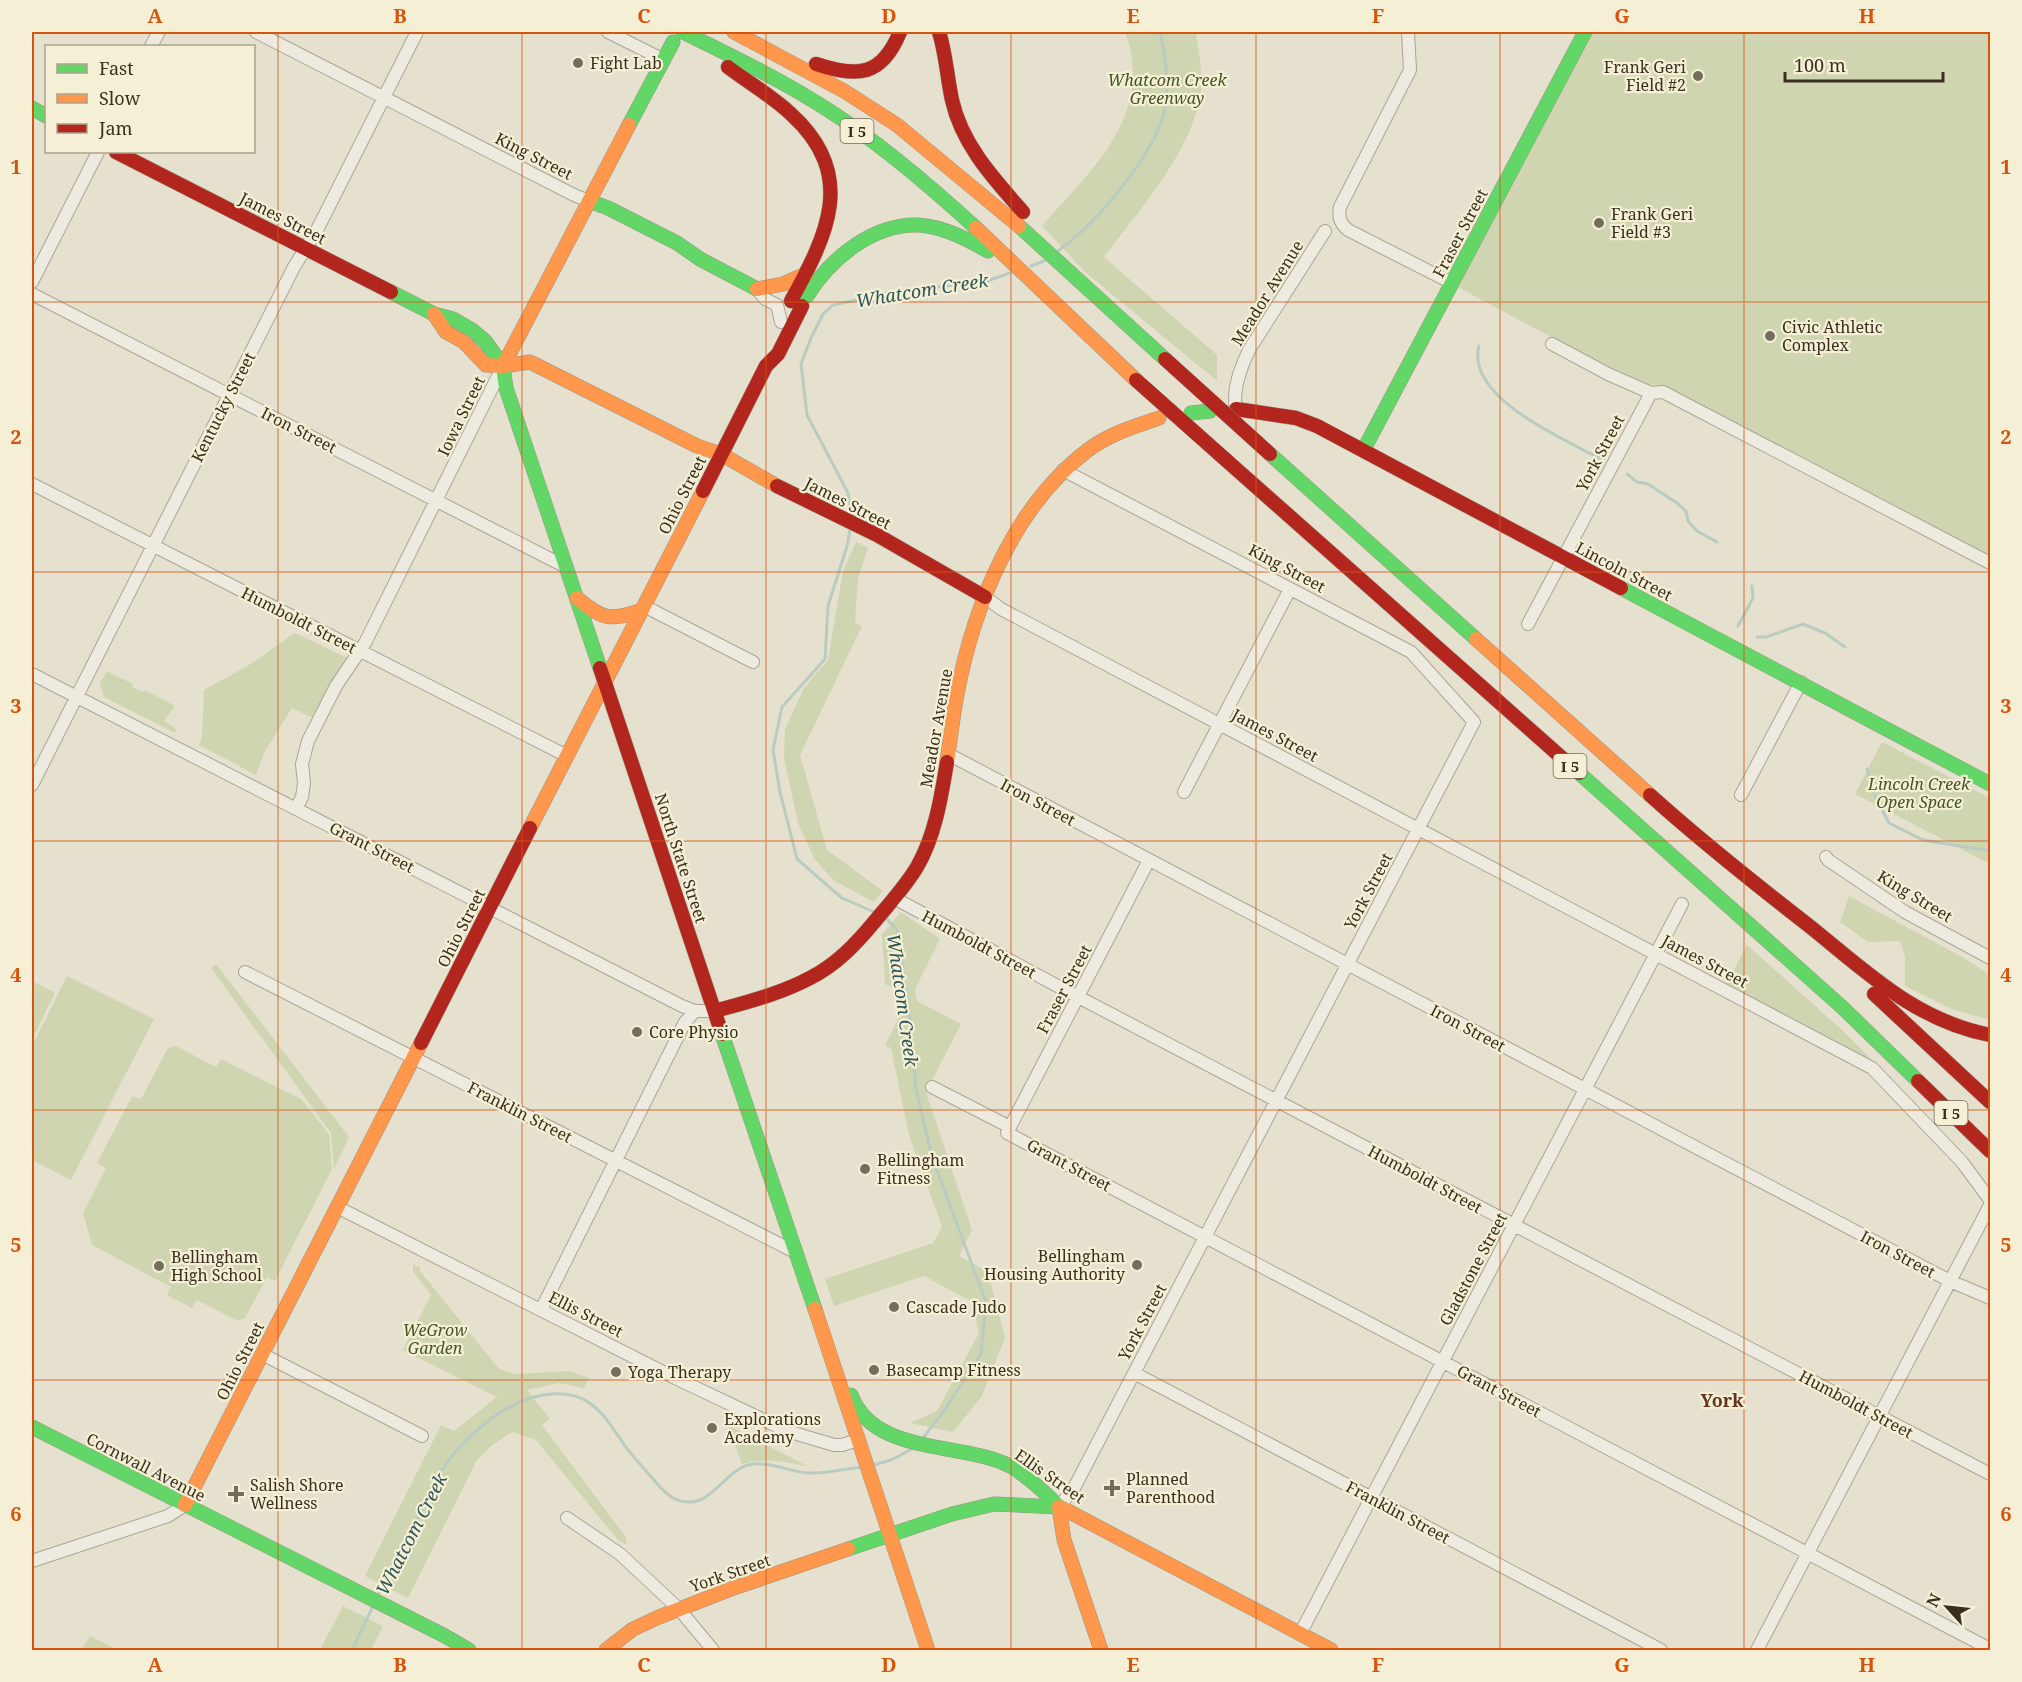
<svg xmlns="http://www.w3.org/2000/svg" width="2022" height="1682" viewBox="0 0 2022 1682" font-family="'Noto Serif',serif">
	<rect width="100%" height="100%" fill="#e5e1ce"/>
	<!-- green -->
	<path fill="#d0d5b1" d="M1125,32h71c2,18 7,40 5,59 -7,58 -63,121 -97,166l113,98v26l-132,-109 -43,-46c49,-56 114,-112 83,-194z
		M1594,32h396v525l-319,-168 -13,-4 -20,-1 -180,-97z
		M856,542l12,6 -10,30 -3,44 7,4 -62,129 27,95 56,41 -9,11 -41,-22 -19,-22 -16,-35 -14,-65 1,-29 19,-41 24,-28 15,-89z
		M295,633l52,25 -19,29 -15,31 -21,-10 -28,45 -8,22 -57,-30 3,-7 2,-48 45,-25z
		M107,671l26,13 -1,3 11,5 2,-2 30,16 -11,15 12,8 -1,4 -71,-36 -4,-14z
		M1882,742l108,56v66l-135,-70z
		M1849,896l115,62 26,17v45l-39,-11 -46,-23v-30l-5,-15 -32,1 -28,-20z
		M901,912l39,27 -25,50 2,12 44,23 -35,68 46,138 -13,26 29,16 17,66 -23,58 -29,36 -43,-9 27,-12 42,-78 -7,-31 -48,-26 -90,30 -9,-27 108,-36 9,-16 -33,-92 -18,-87 -6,-3 15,-29 -4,-26 -11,-6 -3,-50z
		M1747,945l94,84 35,35 -150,-79z
		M216,964l133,173 -15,32 -3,-36 -120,-165z
		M67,976l87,43 -83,161 -39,-20v-114z
		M32,981l23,12 -23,47z
		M176,1046l40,21 5,-8 80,40 28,35 3,35 -57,112 -8,-4 -22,41 -7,3 -41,-21 -5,8 -25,-13 4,-8 -79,-42 -9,-32 23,-45 -9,-5 35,-67 9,3 27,-51z
		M413,1264l7,4v3l79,98 17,5 53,-3 20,7 -5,10 -25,-5 -32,7 23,29 -8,6 83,111 2,9 -9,-5 -82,-100 -24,-8 -21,14 -14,14 -69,138 -43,-22 76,-151 13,6 43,-34 -94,-47 28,-55 -18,-24z
		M728,1426v-1l81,42c-24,-6 -44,-9 -67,-3z
		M343,1606l40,20 -12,24h-51z
		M90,1636l28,14h-37z"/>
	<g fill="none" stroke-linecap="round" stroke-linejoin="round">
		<!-- stream -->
		<path stroke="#bacbc2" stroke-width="3" d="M1059,250c37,-26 97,-97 106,-141 5,-25 0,-53 -5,-77
			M1031,266l13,-5
			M1479,346c-14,51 86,94 122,113
			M1627,474l10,8 11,2 29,19 9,8 2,10 9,10 20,11
			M851,515l-3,-22 -41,-78 -6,-51 10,-26 12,-24 10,-9 61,-13 93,-11 23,-8
			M850,530l-3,16 -19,60 -3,53 -43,48 -9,43 7,42 17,67 45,39 32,14
			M1738,626l15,-28 -1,-12
			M1757,637h9l37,-13 22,9 20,14
			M1867,769l5,21 17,33 34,17 67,11
			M885,917l12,13 13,91 6,68 16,68 54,145 -5,52 -35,54 -23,30
			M874,1465l17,-5 21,-11
			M378,1595c14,-27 28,-54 42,-81 6,-14 12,-28 20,-41 20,-32 58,-66 94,-76 20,-5 40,-6 57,7 15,11 24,28 34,42 8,11 18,21 27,32 6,7 14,17 23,21 33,14 45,-23 70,-33 20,-7 42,5 62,7 18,1 37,-4 55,-6
			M352,1650l21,-44"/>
		<defs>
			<path id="street" d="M256,32l318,163 15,6
				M608,32l56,28
				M1408,32l2,38 -70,137c-2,10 0,16 8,23l104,53
				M151,46l8,-14
				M32,282l66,-130
				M757,289l8,10 12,6 4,17
				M32,294l534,273
				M1552,344l56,30 43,19 12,-1 327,171
				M1236,409c-4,-20 5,-42 13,-59l76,-119
				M32,484l535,272
				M985,597l16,12 871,459 90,94 28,38
				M644,606l109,56
				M1528,624l123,-231
				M32,674l650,332 13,5h20
				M948,754l1002,527 40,17
				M32,785l262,-518 23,-37 100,-198
				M1184,792l106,-203
				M1741,795l60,-113
				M296,809l6,-12 2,-14 -2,-19 6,-23 28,-55 29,-43 137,-275
				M1826,857l2,3 77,52 85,46
				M1149,860l-142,273 983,516
				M894,898l171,92 925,484
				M245,972l550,280
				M932,1087l78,40
				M337,1207l336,170 114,54 47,14h8l16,-5
				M541,1310l144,-288 10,-11
				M262,1354l160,82
				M1134,1373l527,277
				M1059,1507l15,-19 400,-766 -63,-70 -348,-182
				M567,1518l53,36 59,55 34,41
				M32,1561l136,-45 17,-11
				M1300,1634l382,-730
				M1757,1650l233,-445"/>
			<path id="fast" d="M683,32c48,24 97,47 142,76 54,34 104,77 151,120
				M32,108l14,8
				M629,125l44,-83
				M589,201l19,7 69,35 23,16 57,30
				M1019,226l146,133
				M391,292l43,22 19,5 19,11 13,11 18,25 3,22 94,280
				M807,296c23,-37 66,-73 112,-71 25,2 48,14 69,26
				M1191,413l19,-2
				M1364,449l221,-417
				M1270,454l206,185
				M1621,588l369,196
				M1579,773l263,234 76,74
				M722,1034l93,275
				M851,1395c23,61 110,46 159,71 13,7 25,18 36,28 6,6 11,12 18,15
				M32,1427l413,209 24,14
				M848,1549l104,-35 42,-10 65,3"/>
			<path id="slow" d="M734,32l110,59 53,34 122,101
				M976,228l160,152
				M757,289l26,-5 23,-10
				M434,314l12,18 18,10 22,23 17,1 27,-4 167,84 24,8 56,32
				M503,366l126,-241
				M577,598c26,22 33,23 65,12
				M1476,639l174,156
				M947,762c3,-22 6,-45 10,-68 17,-89 57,-188 131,-244 21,-16 47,-24 71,-32
				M530,828l173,-337
				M815,1309l113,341
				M185,1505l236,-462
				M1059,1507l5,33 37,110
				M1064,1509l267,141
				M606,1650l27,-21 26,-12 72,-28 117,-40"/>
			<path id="jam" d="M939,32c7,22 8,45 13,68 10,45 42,79 71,112
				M816,64c42,14 66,12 84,-32
				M728,67c21,16 44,29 63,47 67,61 36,121 0,187
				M116,152l275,140
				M1236,409l60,9 21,8 304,162
				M1226,460l353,313
				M777,486l100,49 108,62
				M703,491l63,-125 12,-12 24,-48
				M600,668l122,366
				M1650,795c51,46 104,88 158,130 59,47 106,95 182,110
				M1874,994l116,108
				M715,1011c32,-9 65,-17 95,-33 26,-13 46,-34 65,-57 14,-17 30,-34 42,-54 18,-31 24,-69 30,-105
				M421,1043l109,-215
				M1918,1081l72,70"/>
		</defs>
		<!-- street casing -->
		<use href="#street" stroke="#aaa597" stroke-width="14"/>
		<!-- fast casing -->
		<use href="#fast" stroke="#9a9586" stroke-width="15"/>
		<!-- slow casing -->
		<use href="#slow" stroke="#9a9586" stroke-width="15"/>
		<!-- jam casing -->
		<use href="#jam" stroke="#9a9586" stroke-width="15"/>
		<!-- street -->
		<use href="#street" stroke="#edeadf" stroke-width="12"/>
		<!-- fast -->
		<use href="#fast" stroke="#63d668" stroke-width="14"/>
		<!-- slow -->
		<use href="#slow" stroke="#ff974d" stroke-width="14"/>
		<!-- jam -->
		<use href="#jam" stroke="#b3261e" stroke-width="14"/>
		<defs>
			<path id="jam-bridge" d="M1165,359l105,95
				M1136,380l90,80"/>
		</defs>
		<!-- jam-bridge casing -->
		<use href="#jam-bridge" stroke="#8f8b7e" stroke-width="15" stroke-linecap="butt"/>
		<!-- jam-bridge -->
		<use href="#jam-bridge" stroke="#b3261e" stroke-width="14"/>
	</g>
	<!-- grid -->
	<path fill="none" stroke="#d6550e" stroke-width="1.5" stroke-opacity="0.55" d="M278,32v1618M522,32v1618M766,32v1618M1011,32v1618M1256,32v1618M1500,32v1618M1744,32v1618M32,302h1958M32,572h1958M32,841h1958M32,1110h1958M32,1380h1958"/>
	<!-- markers -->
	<g fill="#756d5c" stroke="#f5f0d5" stroke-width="2">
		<circle cx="578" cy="63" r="6"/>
		<circle cx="1698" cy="76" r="6"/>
		<circle cx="1599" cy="223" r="6"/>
		<circle cx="1770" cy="336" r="6"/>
		<circle cx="637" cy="1032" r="6"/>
		<circle cx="865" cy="1169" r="6"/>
		<circle cx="1137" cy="1265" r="6"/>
		<circle cx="159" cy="1266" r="6"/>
		<circle cx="894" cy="1307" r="6"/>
		<circle cx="874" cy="1370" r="6"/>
		<circle cx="616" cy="1372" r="6"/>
		<circle cx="712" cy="1428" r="6"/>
		<path d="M1109 1479h6v6h6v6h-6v6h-6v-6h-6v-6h6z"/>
		<path d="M233 1485h6v6h6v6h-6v6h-6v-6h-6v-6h6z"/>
	</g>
	<g text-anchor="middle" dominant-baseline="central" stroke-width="4.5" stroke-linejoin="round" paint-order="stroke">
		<!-- shield labels -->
		<g fill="#f5f0d5" stroke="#716956" stroke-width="1.5">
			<rect x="840.5" y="119" width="33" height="24" rx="4.5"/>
			<rect x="1553.5" y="754" width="33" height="24" rx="4.5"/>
			<rect x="1934.5" y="1101" width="33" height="24" rx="4.5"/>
		</g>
		<g font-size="15" font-weight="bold" fill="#392f1f">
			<text x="857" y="131">I 5</text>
			<text x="1570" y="766">I 5</text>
			<text x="1951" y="1113">I 5</text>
		</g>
		<!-- poi labels -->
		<g font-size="16" fill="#392f1f" stroke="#f5f0d5" text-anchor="start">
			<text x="590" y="63">Fight Lab</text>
			<text x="1686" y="67" text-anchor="end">Frank Geri<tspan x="1686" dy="18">Field #2</tspan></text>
			<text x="1611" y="214">Frank Geri<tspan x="1611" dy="18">Field #3</tspan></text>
			<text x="1782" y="327">Civic Athletic<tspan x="1782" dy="18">Complex</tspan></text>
			<text x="649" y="1032">Core Physio</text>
			<text x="877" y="1160">Bellingham<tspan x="877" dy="18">Fitness</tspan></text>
			<text x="1125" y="1256" text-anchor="end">Bellingham<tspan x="1125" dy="18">Housing Authority</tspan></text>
			<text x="171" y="1257">Bellingham<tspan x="171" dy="18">High School</tspan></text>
			<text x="906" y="1307">Cascade Judo</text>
			<text x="886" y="1370">Basecamp Fitness</text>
			<text x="628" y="1372">Yoga Therapy</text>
			<text x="724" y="1419">Explorations<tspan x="724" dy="18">Academy</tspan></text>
			<text x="1126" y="1479">Planned<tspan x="1126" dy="18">Parenthood</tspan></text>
			<text x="250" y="1485">Salish Shore<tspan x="250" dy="18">Wellness</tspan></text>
		</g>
		<!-- park labels -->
		<g font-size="16" font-style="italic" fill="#435526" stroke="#f5f0d5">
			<text x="1167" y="80">Whatcom Creek<tspan x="1167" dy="18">Greenway</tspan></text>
			<text x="1919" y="784">Lincoln Creek<tspan x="1919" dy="18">Open Space</tspan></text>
			<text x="435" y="1330">WeGrow<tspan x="435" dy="18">Garden</tspan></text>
		</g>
		<!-- street labels -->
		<g font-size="16" fill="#392f1f" stroke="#f5f0d5">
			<text transform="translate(534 156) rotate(27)">King Street</text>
			<text transform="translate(283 218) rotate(27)">James Street</text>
			<text transform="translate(1460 233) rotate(-62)">Fraser Street</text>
			<text transform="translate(1267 293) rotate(-58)">Meador Avenue</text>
			<text transform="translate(223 407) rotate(-63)">Kentucky Street</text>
			<text transform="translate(461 416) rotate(-64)">Iowa Street</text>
			<text transform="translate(299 430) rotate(27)">Iron Street</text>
			<text transform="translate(1600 453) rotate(-62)">York Street</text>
			<text transform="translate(682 495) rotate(-63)">Ohio Street</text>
			<text transform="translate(848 503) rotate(27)">James Street</text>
			<text transform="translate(1287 568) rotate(28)">King Street</text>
			<text transform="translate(1624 571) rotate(28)">Lincoln Street</text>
			<text transform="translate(299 620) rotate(27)">Humboldt Street</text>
			<text transform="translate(936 728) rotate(-80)">Meador Avenue</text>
			<text transform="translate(1275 735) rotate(28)">James Street</text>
			<text transform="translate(1038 802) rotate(28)">Iron Street</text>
			<text transform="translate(372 847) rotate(27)">Grant Street</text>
			<text transform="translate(681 858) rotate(72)">North State Street</text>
			<text transform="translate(1368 891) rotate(-62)">York Street</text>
			<text transform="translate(1915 896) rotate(31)">King Street</text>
			<text transform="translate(461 928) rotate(-63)">Ohio Street</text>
			<text transform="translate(979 944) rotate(28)">Humboldt Street</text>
			<text transform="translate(1705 961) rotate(28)">James Street</text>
			<text transform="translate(1064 989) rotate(-62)">Fraser Street</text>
			<text transform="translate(1468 1028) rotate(28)">Iron Street</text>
			<text transform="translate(520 1112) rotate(27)">Franklin Street</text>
			<text transform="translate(1069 1165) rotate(28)">Grant Street</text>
			<text transform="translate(1425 1179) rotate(28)">Humboldt Street</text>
			<text transform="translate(1898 1254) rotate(28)">Iron Street</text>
			<text transform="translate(1473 1269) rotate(-62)">Gladstone Street</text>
			<text transform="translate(586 1314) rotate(27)">Ellis Street</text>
			<text transform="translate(1142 1322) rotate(-62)">York Street</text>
			<text transform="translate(240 1361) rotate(-63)">Ohio Street</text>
			<text transform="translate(1499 1391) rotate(28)">Grant Street</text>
			<text transform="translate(1856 1404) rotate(28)">Humboldt Street</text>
			<text transform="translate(146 1467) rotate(27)">Cornwall Avenue</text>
			<text transform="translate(1050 1476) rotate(35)">Ellis Street</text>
			<text transform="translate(1398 1512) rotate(28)">Franklin Street</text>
			<text transform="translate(730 1573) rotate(-19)">York Street</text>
		</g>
		<!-- water labels -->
		<g font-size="18" font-style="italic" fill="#2e5558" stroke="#f5f0d5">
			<text transform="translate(922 290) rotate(-9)">Whatcom Creek</text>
			<text transform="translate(903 1000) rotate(82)">Whatcom Creek</text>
			<text transform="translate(411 1534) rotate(-63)">Whatcom Creek</text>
		</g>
		<!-- neighbourhood labels -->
		<g font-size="18" font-weight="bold" fill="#65361f" stroke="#f5f0d5">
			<text x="1722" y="1400">York</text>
		</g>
	</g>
	<!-- border -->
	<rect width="2022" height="1682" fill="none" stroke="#f5f0d5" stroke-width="66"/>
	<!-- legend -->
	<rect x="45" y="45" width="210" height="108" fill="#f5f0d5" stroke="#aaa38c" stroke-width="1.5"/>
	<rect x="57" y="64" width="30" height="9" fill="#63d668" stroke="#aaa38c" stroke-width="1.5"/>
	<text x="99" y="75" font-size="18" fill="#392f1f">Fast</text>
	<rect x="57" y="94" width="30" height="9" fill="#ff974d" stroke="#aaa38c" stroke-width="1.5"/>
	<text x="99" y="105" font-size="18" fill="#392f1f">Slow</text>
	<rect x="57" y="124" width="30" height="9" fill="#b3261e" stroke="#aaa38c" stroke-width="1.5"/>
	<text x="99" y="135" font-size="18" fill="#392f1f">Jam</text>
	<!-- north arrow -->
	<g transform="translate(1947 1607) rotate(297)" stroke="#f5f0d5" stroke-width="4.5" paint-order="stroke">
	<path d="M0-4.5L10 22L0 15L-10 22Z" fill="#392f1f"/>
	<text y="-9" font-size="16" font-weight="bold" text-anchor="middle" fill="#392f1f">N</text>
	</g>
	<!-- scale -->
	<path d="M1785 72v9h158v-9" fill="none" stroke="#392f1f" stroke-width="3"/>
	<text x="1794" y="72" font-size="18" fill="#392f1f" stroke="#f5f0d5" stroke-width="4.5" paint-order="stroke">100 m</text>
	<rect x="33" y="33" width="1956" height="1616" fill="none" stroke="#d6550e" stroke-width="2"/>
	<g font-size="20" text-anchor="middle" font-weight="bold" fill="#d6550e">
		<text x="155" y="23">A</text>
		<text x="400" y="23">B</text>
		<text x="644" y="23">C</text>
		<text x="889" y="23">D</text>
		<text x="1133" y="23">E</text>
		<text x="1378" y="23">F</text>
		<text x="1622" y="23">G</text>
		<text x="1867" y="23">H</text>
		<text x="16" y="174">1</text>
		<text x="2006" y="174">1</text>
		<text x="16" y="444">2</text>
		<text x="2006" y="444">2</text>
		<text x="16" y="713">3</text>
		<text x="2006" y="713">3</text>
		<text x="16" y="982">4</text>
		<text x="2006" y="982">4</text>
		<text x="16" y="1252">5</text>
		<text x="2006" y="1252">5</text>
		<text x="16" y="1521">6</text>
		<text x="2006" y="1521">6</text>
		<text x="155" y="1672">A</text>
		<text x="400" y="1672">B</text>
		<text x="644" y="1672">C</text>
		<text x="889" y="1672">D</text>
		<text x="1133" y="1672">E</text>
		<text x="1378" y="1672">F</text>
		<text x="1622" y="1672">G</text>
		<text x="1867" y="1672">H</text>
	</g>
</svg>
